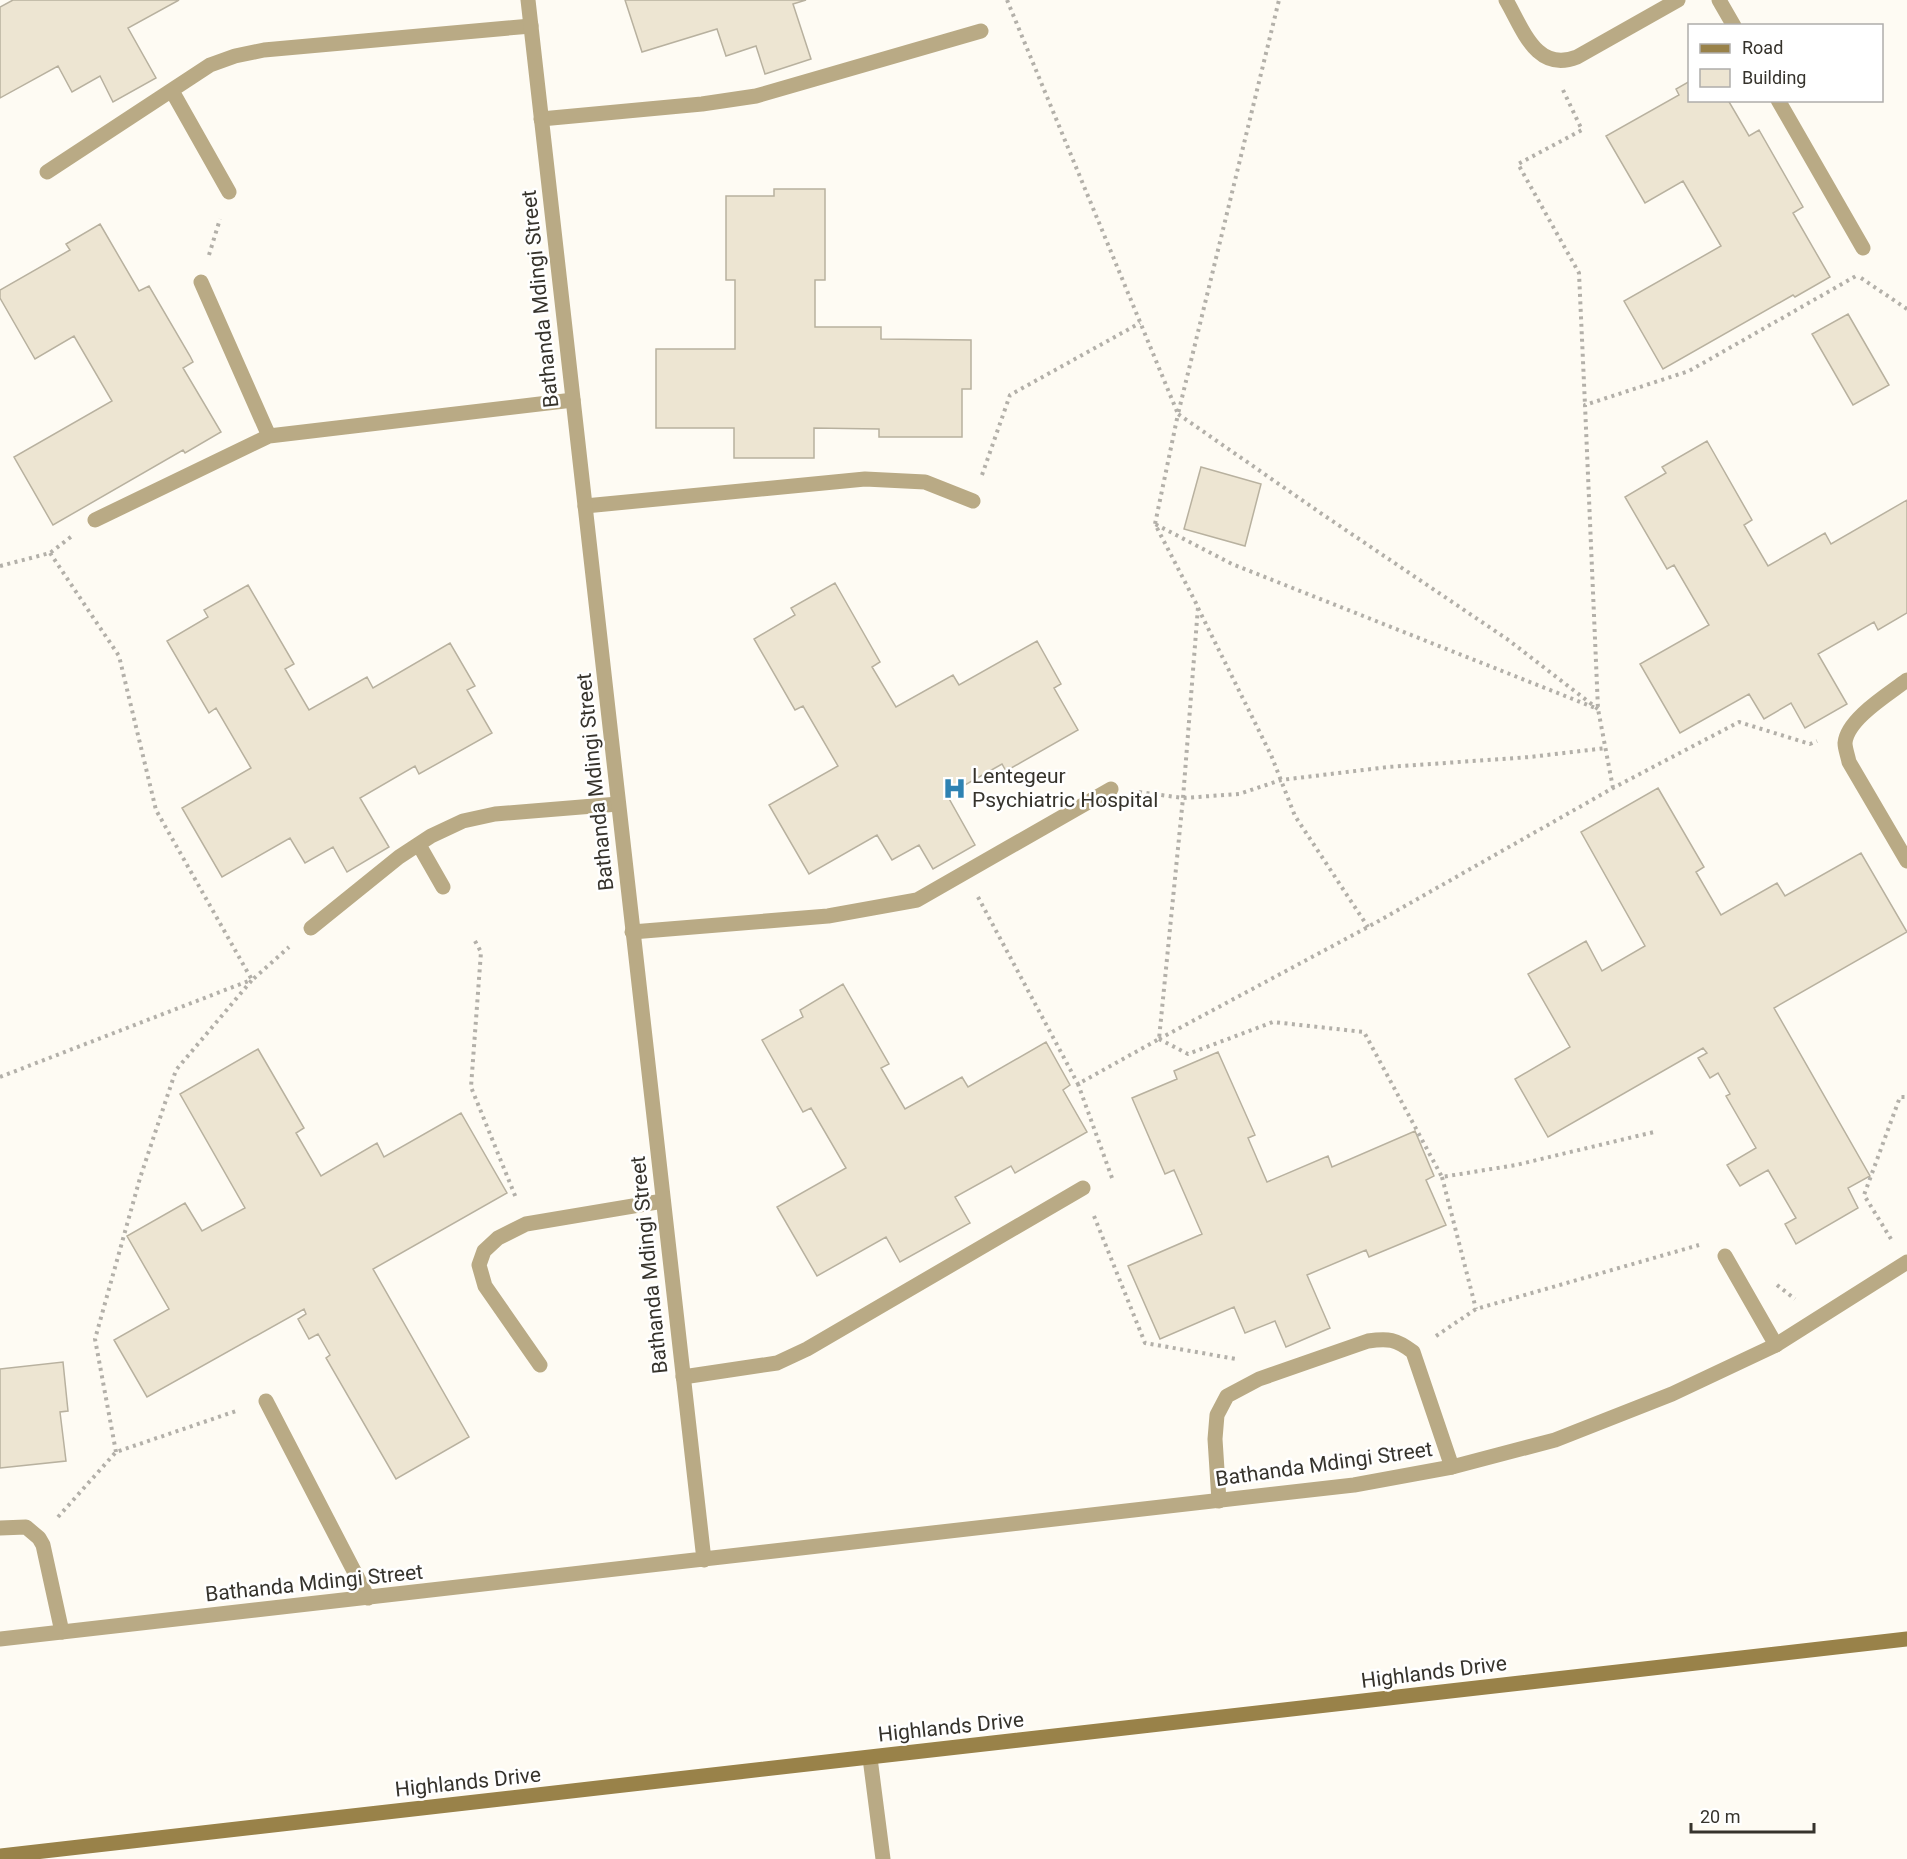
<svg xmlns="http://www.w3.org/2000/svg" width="1907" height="1859" viewBox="0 0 1907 1859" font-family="Roboto,sans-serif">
	<rect width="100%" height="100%" fill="#fefbf3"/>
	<!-- building -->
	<path fill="#ede5d2" stroke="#b8b19f" stroke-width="1.5" d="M13,0h166l-51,28 28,50 -43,24 -13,-26 -28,16 -14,-26 -58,32v-91z
		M625,0h181l-13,4 18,55 -46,15 -9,-28 -30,10 -9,-27 -75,23z
		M1690,81v19h38l21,36 10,-6 44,77 -10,6 37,64 -35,20 -2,-2 -130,74 -39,-68 97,-55 -38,-65 -38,22 -39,-67 73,-41 -3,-6z
		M774,189h51v91h-10v47h66v12l90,1v49h-9v48h-83v-8l-65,-1v30h-80v-30h-78v-79h79v-69h-9v-84h48z
		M100,224l39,67 10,-5 41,70 3,6 -10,6 38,64 -36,21 -2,-3 -130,75 -39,-68 98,-56 -38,-65 -39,23 -35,-61v-8l70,-40 -4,-6z
		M1848,314l41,71 -36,20 -41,-71z
		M1707,441l45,79 -8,5 24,41 57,-33 6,11 76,-44v113l-29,17 -4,-8 -56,32 29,50 -42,24 -14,-25 -27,16 -15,-25 -69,39 -40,-69 69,-39 -35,-60 -7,4 -42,-72 41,-24 -4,-6z
		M1201,467l60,17 -16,62 -61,-17z
		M835,583l45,79 -8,5 24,40 57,-32 6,10 78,-44 24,43 -7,4 24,42 -72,41 -4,-7 -55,31 28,50 -42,24 -14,-24 -27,15 -15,-25 -68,39 -40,-69 69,-39 -35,-60 -8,4 -41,-71 41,-24 -4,-7z
		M248,585l46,79 -9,5 24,41 58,-33 6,11 77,-45 25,43 -8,4 25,43 -73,41 -4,-8 -55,32 29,49 -42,25 -14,-25 -28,16 -15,-25 -68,39 -40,-69 69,-40 -35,-60 -7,5 -42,-72 41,-24 -4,-7z
		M1658,788l46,79 -8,5 25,43 56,-32 8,13 76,-43 46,79 -133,76 96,168 -22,12 10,20 -62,36 -11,-20 11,-6 -28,-48 -28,16 -13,-21 29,-17 -30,-52 4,-2 -12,-21 -8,5 -12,-20 9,-5 -4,-5 -155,89 -33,-58 55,-32 -42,-73 58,-33 16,30 43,-25 -64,-114z
		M843,984l46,80 -8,4 24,41 57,-32 6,10 78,-45 24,43 -7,5 24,42 -72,41 -4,-7 -56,31 15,26 -70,39 -14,-25 -69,39 -40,-69 69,-39 -35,-60 -8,4 -41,-72 41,-23 -3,-7z
		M258,1049l46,79 -8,5 25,43 56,-33 7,14 77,-44 46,80 -134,76 96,168 -73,42 -70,-121 4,-3 -12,-21 -9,5 -11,-20 8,-5 -2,-5 -157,88 -33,-57 55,-31 -42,-73 58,-33 17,28 43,-23 -65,-114z
		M1218,1052l37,83 -7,3 19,44 61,-26 4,11 83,-36 19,45 -8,4 20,45 -77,32 -3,-7 -59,25 23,53 -44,19 -11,-26 -30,12 -11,-26 -74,32 -32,-73 74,-32 -28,-64 -9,4 -33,-76 45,-19 -3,-8z
		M63,1362l5,49 -8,1 6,49 -66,7v-99z"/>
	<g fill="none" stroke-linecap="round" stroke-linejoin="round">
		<!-- path -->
		<path stroke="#b3b0a9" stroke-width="4" stroke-dasharray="3 4.5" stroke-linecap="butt" d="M1007,0l171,414 101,-414
			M1563,90l19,40 -64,34 61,109 6,132
			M209,255l11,-36
			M1861,278l46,31
			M982,475l28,-80 130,-72
			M50,553l69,103 37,154 96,170 37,-33
			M0,566l50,-13 22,-17
			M1198,608l73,147 24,61 73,111
			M1613,788l-15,-79 -13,-304 104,-34 167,-95
			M1139,792l44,6 56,-4 42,-14 107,-13 142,-10 76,-9
			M978,897l100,187
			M475,941l6,11 -10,135 45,111
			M1159,1039l209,-112 245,-139 126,-66 71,22 7,-3
			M1159,1039l29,15 85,-32 91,10 78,145 74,-12 138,-33
			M0,1077l251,-97
			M1442,1177l34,132
			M1112,1178l-34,-94 81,-45 24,-241 15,-191 -43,-83 23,-110 144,100 185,125 91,70 -366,-145 -77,-40
			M1094,1216l51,127 91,16
			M1891,1239l-27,-44 36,-98h7
			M1777,1285l18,14
			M1436,1336l40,-27 223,-64
			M116,1452l-21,-113 45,-161 36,-108 76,-90
			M58,1517l58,-65 123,-42"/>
		<!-- service -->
		<path stroke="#b9aa85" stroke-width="15" d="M1506,0c17,29 30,73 71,57l101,-57
			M1719,0l15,26
			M172,91l57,101
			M1778,100l85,148
			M541,119l161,-15 54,-8 225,-65
			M47,172l163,-107 25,-9 29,-6 267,-24
			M201,282l68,154 304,-36
			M585,506l280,-27 60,3 48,19
			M95,520l174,-84
			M1907,680c-18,14 -60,39 -62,63 0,6 3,13 4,19l58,99
			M419,845l24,42
			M311,928l88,-71 32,-21 32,-15 32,-7 123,-10
			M632,932l196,-16 89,-16 194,-111
			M1725,1256l51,89
			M540,1365l-55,-79 -6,-21 5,-14 14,-13 28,-14 137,-23
			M683,1377l94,-14 30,-14 276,-161
			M266,1401l102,197
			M1219,1501l-4,-62 2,-24 10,-19 32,-17 109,-38c20,-3 28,-2 45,11l39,115
			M0,1528l26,-1 13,11 4,7 19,87"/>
		<!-- minor -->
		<path stroke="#b9aa85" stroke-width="15" d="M528,0l176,1560
			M0,1639l1354,-154 98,-18 103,-27 117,-46 104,-49 131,-83
			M870,1758l13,101"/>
		<!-- secondary -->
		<path stroke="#998249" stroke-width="15" d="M0,1856l1907,-217"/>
	</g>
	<!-- icons -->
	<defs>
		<symbol id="hospital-bare" viewBox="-9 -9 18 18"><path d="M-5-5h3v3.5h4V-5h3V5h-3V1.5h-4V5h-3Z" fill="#2e82b2" stroke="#fff" stroke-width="2.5" paint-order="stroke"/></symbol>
	</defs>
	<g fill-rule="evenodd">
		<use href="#hospital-bare" x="938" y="772" width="33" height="33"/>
	</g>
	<g text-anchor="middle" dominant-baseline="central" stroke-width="5" stroke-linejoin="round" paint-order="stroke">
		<!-- street labels -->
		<g font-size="21" fill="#36332c" stroke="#fff">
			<text transform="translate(540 299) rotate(-96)">Bathanda Mdingi Street</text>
			<text transform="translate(595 782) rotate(-96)">Bathanda Mdingi Street</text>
			<text transform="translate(649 1265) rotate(-96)">Bathanda Mdingi Street</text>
			<text transform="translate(1324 1464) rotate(-8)">Bathanda Mdingi Street</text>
			<text transform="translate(314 1583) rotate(-6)">Bathanda Mdingi Street</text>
			<text transform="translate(1434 1672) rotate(-7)">Highlands Drive</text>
			<text transform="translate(951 1727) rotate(-6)">Highlands Drive</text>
			<text transform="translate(468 1782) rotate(-6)">Highlands Drive</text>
		</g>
		<!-- poi labels -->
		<g font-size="21" fill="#36332c" stroke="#fff" text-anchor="start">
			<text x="972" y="776">Lentegeur<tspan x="972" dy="24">Psychiatric Hospital</tspan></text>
		</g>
	</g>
	<!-- legend -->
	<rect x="1688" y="24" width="195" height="78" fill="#ffffff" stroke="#afadab" stroke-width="1.5"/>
	<rect x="1700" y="44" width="30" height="9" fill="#998249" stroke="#afadab" stroke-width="1.5"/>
	<text x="1742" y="54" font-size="18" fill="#36332c">Road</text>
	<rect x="1700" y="69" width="30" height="18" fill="#ede5d2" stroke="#afadab" stroke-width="1.5"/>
	<text x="1742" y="84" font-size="18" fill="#36332c">Building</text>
	<!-- scale -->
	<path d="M1691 1823v9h123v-9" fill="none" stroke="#36332c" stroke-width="3"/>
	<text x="1700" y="1823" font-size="18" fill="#36332c" stroke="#ffffff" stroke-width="4.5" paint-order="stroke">20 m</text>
</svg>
